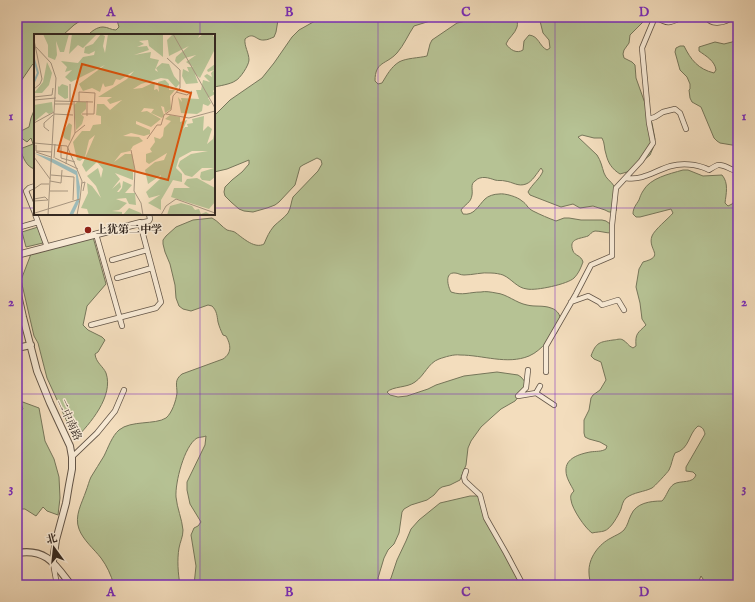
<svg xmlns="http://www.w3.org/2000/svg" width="755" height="602" viewBox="0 0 755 602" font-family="'IM FELL English','Noto Serif SC',serif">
	<rect width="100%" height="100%" fill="#f3ddbd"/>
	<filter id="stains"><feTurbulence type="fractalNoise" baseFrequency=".005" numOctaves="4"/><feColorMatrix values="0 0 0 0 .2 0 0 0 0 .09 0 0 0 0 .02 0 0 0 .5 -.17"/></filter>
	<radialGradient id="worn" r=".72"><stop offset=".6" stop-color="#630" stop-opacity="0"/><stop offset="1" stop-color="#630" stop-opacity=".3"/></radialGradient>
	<!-- green -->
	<path fill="#b6c294" stroke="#76765a" d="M17,17h69l-12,8 -11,10h-28v27l-3,3 -15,22z
		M116,17h170l-8,3 -2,12 -2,5c-3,1 -6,3 -10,3 -8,1 -10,-9 -19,-1 -1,7 4,14 4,21 0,5 -9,19 -14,21 -4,3 -16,5 -21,6v-52h-126c4,-4 9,-8 15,-8 5,0 8,3 13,3l3,-3z
		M319,17h124l-29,9c-6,9 -10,19 -17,27 -11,12 -22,8 -22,28l3,3 4,-1c5,-8 9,-16 17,-21 7,-4 20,-4 28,-6l3,-12 2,-4 25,-17 9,-2 5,-4h45c1,3 2,7 1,10 -2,7 -9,11 -11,17 4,6 11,10 17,6l1,-9 5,-6c10,1 10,11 18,15l3,-2 -1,-8 -6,-7 -4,-16h63l2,2h8l3,-2h32l-2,3 -15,15 -1,8 -5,7 -1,4 1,4 8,4 3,3 1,13 16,45 3,16 -2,9 -3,7 -13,11 -10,6 -7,2c-8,-5 -12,-11 -14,-20 -2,-5 -1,-11 -4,-16h-8l-12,-3 -4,2 19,18c4,6 5,12 7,18 2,6 7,8 10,13 3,5 3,19 2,25l-3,1h-4l-4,-2 -12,-4 -13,2 -7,-4 -12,3 -31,-12 -2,-3c4,-8 12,-13 15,-21l-2,-3c-4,5 -9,14 -15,16 -8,3 -13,-2 -21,-3 -3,-1 -7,0 -10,-1 -6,-2 -14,-5 -20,1 -5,3 -2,9 -3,14 -1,8 -7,9 -11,15l2,4c11,2 15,-8 22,-15 3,-3 9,-5 14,-5 6,-1 19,3 23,7 5,3 5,7 11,10 8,4 15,7 23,10l8,-3h5l12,2h21l4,1 7,5 -2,7c-5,0 -11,-2 -16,-2 -4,1 -4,3 -7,5 -8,3 -20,2 -15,15 2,5 8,4 10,11 -2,5 -4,11 -9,16 -6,6 -38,13 -47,11 -10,-1 -15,-10 -24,-14 -3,-1 -8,-2 -12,-2 -9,-1 -18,2 -27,2 -4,0 -6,-2 -9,-2 -11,-1 -7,14 -4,19 12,4 18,0 30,0 4,-1 10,0 15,1 11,1 20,10 31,12 8,2 16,0 24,3 7,2 11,9 9,16 -3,11 -6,12 -14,19 -5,5 -10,10 -17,13 -22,9 -46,-1 -69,-1 -6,-1 -15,2 -21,4 -11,4 -14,16 -24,23 -8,6 -22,4 -28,10l3,3 8,2 9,-1 21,-7 8,-4 28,-9 33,-4 21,3 3,2 6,7 -1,4 -11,13 -14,8 -9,8 -11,10 -10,14 -3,7 -2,17 -6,15 -10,5 -8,2 -3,2 -5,6 -7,5 -16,5 -7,4 -2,3 -3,21 -5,11 -6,6 -4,8 -6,20 1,7h-185l2,-19 -5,-31 3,-7 4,-2 3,-4 -11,-18 -3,-14v-8l18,-37 1,-9c-2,1 -6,1 -9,2 -13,8 -22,45 -21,59 1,11 6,22 7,33 0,7 -3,12 -4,18 -2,12 -1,25 1,37h-66c-3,-10 -7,-19 -13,-27 -7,-9 -18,-18 -22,-29 -5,-13 3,-26 7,-38 2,-5 3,-10 5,-14 4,-7 9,-14 13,-21 4,-8 8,-20 15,-26 12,-10 36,-5 47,-12 6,-5 10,-17 11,-25 0,-8 -3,-13 5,-19l41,-15c9,-6 8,-14 3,-23l-3,-1c-2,-4 -4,-9 -5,-13 -1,-6 -1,-11 -6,-16l-4,-1 -17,6 -8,-2 -4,-3 -3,-8 -1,-13 -5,-21 -5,-12 -2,-8v-4l3,-4 10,-9 17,-7 19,-2c6,3 10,9 15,12 3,1 7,1 9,3 8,6 19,16 28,11 3,-7 5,-12 10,-18 4,-4 10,-8 14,-13 3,-5 3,-11 5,-16l25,-26 4,-7 -1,-4 -4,-2 -14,7 -3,2 -5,18 -16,17 -4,3 -8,3 -14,4 -9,-1 -5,-2 -8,-7 -6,-6 -1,-4 1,-5 7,-7 10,-8 7,-8v-4l-22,9 -13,3v-56l16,-16 32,-22 12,-15 18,-26 7,-7 16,-9z
		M738,39v107l-18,-3 -3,-2 -3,-3 -13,-31 -9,-5 -2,-4 -1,-8 1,-1v-5l-3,-7 -7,-7 -5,-18 1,-4 4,-2h4c7,14 14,23 30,27l2,-3c-1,-9 -10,-14 -17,-19v-4l16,-5 9,2 8,-2z
		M35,108v61c-9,-2 -12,-12 -15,-20l13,-5 -2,-6 -4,4 -10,-7v-2l12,-6 2,-9z
		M683,170h5l15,6 19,-1c7,8 4,19 3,28l3,3 4,-2 6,-7v388h-33l-2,-6 -2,-3 -4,9h-106c-1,-4 -2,-8 -2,-12 -1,-15 10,-29 22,-35 5,-3 9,-4 13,-8 4,-5 4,-9 7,-15 5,-12 19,-14 31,-14 5,-5 6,-13 12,-17 7,-4 19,0 22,-9l-3,-3 -7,-1v-4l19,-33c-1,-4 -2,-7 -7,-8 -10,8 -8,23 -23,27 -3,6 -3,11 -6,17 -1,2 -15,17 -17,18 -8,4 -18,4 -26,10 -3,3 -4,7 -5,11 -3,7 -10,20 -17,22 -3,1 -8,1 -12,2 -7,-5 -20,-24 -21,-33 -1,-4 0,-6 3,-9 -3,-6 -8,-13 -8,-20 -1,-13 14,-17 24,-19 6,-1 11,0 16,-3l1,-3 -7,-4 -11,-3 -4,-2 -1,-4v-13l5,-10 2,-12 2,-3 7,-5 6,-10 -5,-18 -7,-3 -3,-3c5,-14 9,-14 22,-16 3,0 7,-2 10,0 4,2 5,6 10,8l3,-2c-1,-13 2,-13 10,-21l-4,-6 -2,-16 -4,-16 3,-18 4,-7c23,-6 4,-12 9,-26 3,-7 16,-17 21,-23l-2,-4 -31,8h-4l-3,-3c0,-6 3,-9 6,-14 1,-3 2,-6 4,-9 7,-13 26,-17 40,-21z
		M38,227l5,16 -17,4 -4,-15z
		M93,237l13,47 -19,22 -4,19 5,5 14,7 3,3 -7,12 -3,2c1,9 8,12 11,19 8,23 -16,51 -31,66l-28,-61 -9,-35 -4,-7 -13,-56 10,-26z
		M20,401l19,7 6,33 9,18 5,18 1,21 -2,17 -11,-4 -4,-4 -7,9 -11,-7h-8v-94l6,-6z
		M470,496h9l14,38 18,23 13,28h-137l4,-7 6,-18 9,-19 5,-12 8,-9 21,-17z"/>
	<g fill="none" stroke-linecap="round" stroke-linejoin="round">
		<defs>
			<path id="minor" d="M656,17c12,8 14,6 26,0
				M707,17c4,9 19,6 25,0
				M649,119l6,-2 8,-5 12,-3 5,4 6,16
				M626,178c17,3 30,-8 45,-12 7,-2 16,-2 23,-1 5,1 10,2 15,5 3,-2 6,-4 9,-5 7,-1 13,6 20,6
				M35,186l-6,2 -3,3 9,22
				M35,214l11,30 -1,4
				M17,228l21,-6
				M96,234l26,92
				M112,260l35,-10
				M117,278l35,-10
				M571,302l17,-6 11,6 3,3 16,-5 6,10
				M91,325l65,-17 5,-6 -21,-79 9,-2 1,-2 -1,-5
				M528,370l-2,18 -8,8 18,-3
				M546,372v-26l30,-52 15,-29 21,-9v-31l4,-37 25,-27 12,-18 -4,-20 -7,-75 13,-31
				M540,386l-4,7 18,12
				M72,457l25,-24 18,-22 9,-21
				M466,471l-2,6 1,4 15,14 6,23 20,35 17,32
				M53,563l4,22"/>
			<path id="tertiary" d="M17,255l123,-32
				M17,290l6,27 14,54 13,32 20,43 2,11v12l-3,16 -3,18 -10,37 -3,21
				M17,348l14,-3
				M17,553c29,-5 38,11 54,32"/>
		</defs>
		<!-- minor casing -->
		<use href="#minor" stroke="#645648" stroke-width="6"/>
		<!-- tertiary casing -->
		<use href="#tertiary" stroke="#645648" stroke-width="8"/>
		<!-- minor -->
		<use href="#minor" stroke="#f7e9d4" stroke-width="4.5"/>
		<!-- tertiary -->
		<use href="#tertiary" stroke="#f7e9d4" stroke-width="6"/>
	</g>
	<!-- grid -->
	<path fill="none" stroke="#7b2cbf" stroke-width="1" stroke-opacity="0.55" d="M200,17v18M378,17v568M555,17v568M17,208h18M214,208h524M200,214v371M17,394h721"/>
	<!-- markers -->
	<circle fill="#8f2418" stroke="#f7e9d4" stroke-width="1.5" cx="88" cy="230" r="4"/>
	<g text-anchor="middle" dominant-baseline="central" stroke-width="3" stroke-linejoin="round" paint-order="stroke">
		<!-- poi labels -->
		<g font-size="11" font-weight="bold" fill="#352921" stroke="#f7e9d4" text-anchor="start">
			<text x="96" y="230">上犹第二中学</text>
		</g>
		<!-- street labels -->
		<g font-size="11" fill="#352921" stroke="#f7e9d4">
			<text transform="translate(69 420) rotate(66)">二中南路</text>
		</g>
	</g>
	<!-- overview -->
	<g transform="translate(34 34)">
		<rect width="181" height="181" fill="#f3ddbd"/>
		<path d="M9,0h26l-5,18h-4l-4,-11 1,14 -2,5 -7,-3v-12zM38,0h25l-14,14 -5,-3 -9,9zM67,0l4,2 -2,10 2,7 3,-19h55v23l-14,-11 -1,-6 -9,1 5,3 -7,3 10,-1 2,4 -15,5 17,-3 -1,6 9,2 -4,10 3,2 -2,-4 6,-5 7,1 5,12 6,7 -4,5 -8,-9 -7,-1 -20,6 -8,5 9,-1 13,-6 -1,8 3,-1 2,3 -1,-10 7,-2 4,4v6h6l-5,6 1,13 -6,4 -1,-6 -3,-1 3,9 -2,3 -11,-5 3,-4 -10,-1 -3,4 6,-1 14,8 -10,8 -15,-6v3l14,6v4l-6,2 -13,-3 -8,3 16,1 4,4 -10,5 -3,5 -9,2 -7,9 11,-8h7l3,16 -7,-1 5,3v8l-18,-7 5,6 -8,10 8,-7 1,5 -4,5h2l3,-4 1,-7 9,4 -7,8h10l1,12 -7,-1 -3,-6 -10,1 11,4 -8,7 -7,1 10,1v3h-33l-2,-6 -6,-1 7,-15 -1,-10 5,3 9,12 -5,-12 -9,-10 11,-8 3,10 2,-9 -6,-7 -11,10 -4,-7 13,-30 -6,5 -4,17 -5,4 -3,-1 -4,-18 9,-11h8l3,-6 8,-1v-8l-5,-1 1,-11h7l6,6 12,-10 -12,4 -3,-4 5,-3h-14l29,-18 7,-8 -14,9 -4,-1 -3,6 -8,2 -2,-4 -3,9 -8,-4 -9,3 -4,-7 26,-19 -34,17 -6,-5 7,-7 -7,2 2,-5 -6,-6 17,2 5,-6 11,-2 1,-4 -6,3 -5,-1 1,-6 8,-3zM139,0h27l-2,4 5,-4h9l3,5 -1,12 -14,27 -5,-4 3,9 -12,1 -4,-8 1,-7 6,3 -2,-5h6l-7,-5 10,-7 -11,3 -7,6 -3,-3 1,-4 13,-11 -20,10 -2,-16zM13,28l5,11 -3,12 -7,8h-8l9,-11zM181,30v25l-2,2 2,3 -7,4 3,5 -3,3 -5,-2 -1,7 -5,3 -16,-1 -3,-16 4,5 -1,-4 18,1 -3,-9h5l2,-10 7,2 -6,-6 3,-2 5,3 -1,-4 3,-3 -6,2 -1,-2zM28,50l6,2v12l-3,1 -7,-5v-8l1,1zM18,68l1,10 -4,2 -3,-2 -12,10v-17zM43,68h9v7l-5,5 3,3 -2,7 -6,6 -2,-25zM136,81l10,2v5l7,-2 -4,10 2,-3h3l-1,-3 6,-1 -1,-4 12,-3 -1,15 5,-5 4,3 -5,15 6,-5 2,-9v47l-5,4 -8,-1 -2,-3 1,-5 13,-4h-12l-10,9 -7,-2 -7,-9 2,-5 11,-7 17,-3h-16l-13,7 -3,10 6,6v8l-9,-2 -12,20v10l-13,-7 12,-8 -11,3 -3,-6 14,-13 1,-4 -13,9 -3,-14 10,-8 9,-2 3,-7 -18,11 -3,-2v-8l6,-2 -2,-3 5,-7 -1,-5 6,2 3,-3 1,-8 7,-7 -6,-2zM35,89l3,2 -2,16 -6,-3 -2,-5zM163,144l18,10v14l-6,7 -38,-12 3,-9h16l-6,-4 3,-5zM147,169l11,3 3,4 4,-1 2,5 5,-2 5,3h-44l3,-9zM95,174l12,5 1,2h-19z" fill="#b6c294"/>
		<path d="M0,119l19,6 24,12 3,16 -1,15 -6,13h-4l8,-16 -1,-24z" fill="#9dbab8"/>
		<path fill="none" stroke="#9dbab8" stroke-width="2" d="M0,25l4,14 -4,9"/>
		<path fill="none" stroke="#a7957f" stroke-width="1" d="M139,0l42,74M0,6l8,39 -2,5 -6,5M2,13l15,16 5,15 -8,137M36,50v17M142,58l11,3 5,-4M0,63l18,-2 1,-7M0,66l22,-2M21,67l38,1M53,67v15M45,68v-10l16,1 -1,21h-12M21,70h18M20,80l19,1M132,80l23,4 26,-7M0,89l20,-11M15,97l-5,-4v-4l9,-8M41,99l10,-8M113,105l10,-14h4l3,-10 7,-5 2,-14 7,-8v-18l-13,-12M0,109l33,3 15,35 -2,18M2,111v6l16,1M27,111v13l14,4M97,116l4,20 -1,21 7,12 2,12M2,118l15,5M0,123l16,22M20,124l1,-14M21,124l23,11M32,130l2,-17 7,-14 -1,-31M17,141l23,2 -1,23M16,147l11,2 1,-13M48,149l3,-1 -2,9M0,155l7,-5h8M16,157h18M0,165l11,-2 3,3M0,167l14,-1M1,179l45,-14 -3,16M127,181l5,-9 10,-7 39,14"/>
		<path fill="#d6540e" fill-opacity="0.15" stroke="#d6540e" stroke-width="2" d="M48,30l109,29 -23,87 -110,-29z"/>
		<rect width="181" height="181" fill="none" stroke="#352921" stroke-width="2"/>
	</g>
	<!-- margin -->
	<rect width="755" height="602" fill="none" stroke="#f3ddbd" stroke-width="44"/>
	<!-- north arrow -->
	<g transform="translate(54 548) rotate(345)" stroke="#f7e9d4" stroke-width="3" paint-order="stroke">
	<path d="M0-3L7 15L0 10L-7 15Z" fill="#352921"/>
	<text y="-6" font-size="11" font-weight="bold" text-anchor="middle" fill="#352921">北</text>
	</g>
	<rect x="22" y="22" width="711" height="558" fill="none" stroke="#7b2cbf" stroke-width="1.5"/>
	<g font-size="13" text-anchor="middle" font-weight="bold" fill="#7b2cbf">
		<text x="111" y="16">A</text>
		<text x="289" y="16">B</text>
		<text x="466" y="16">C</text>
		<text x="644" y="16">D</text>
		<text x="11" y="120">1</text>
		<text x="744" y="120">1</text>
		<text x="11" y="306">2</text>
		<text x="744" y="306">2</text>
		<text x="11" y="492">3</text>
		<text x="744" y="492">3</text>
		<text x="111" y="596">A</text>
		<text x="289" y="596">B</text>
		<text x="466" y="596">C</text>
		<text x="644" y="596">D</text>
	</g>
	<rect width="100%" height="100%" filter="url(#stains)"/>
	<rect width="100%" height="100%" fill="url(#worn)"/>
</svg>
